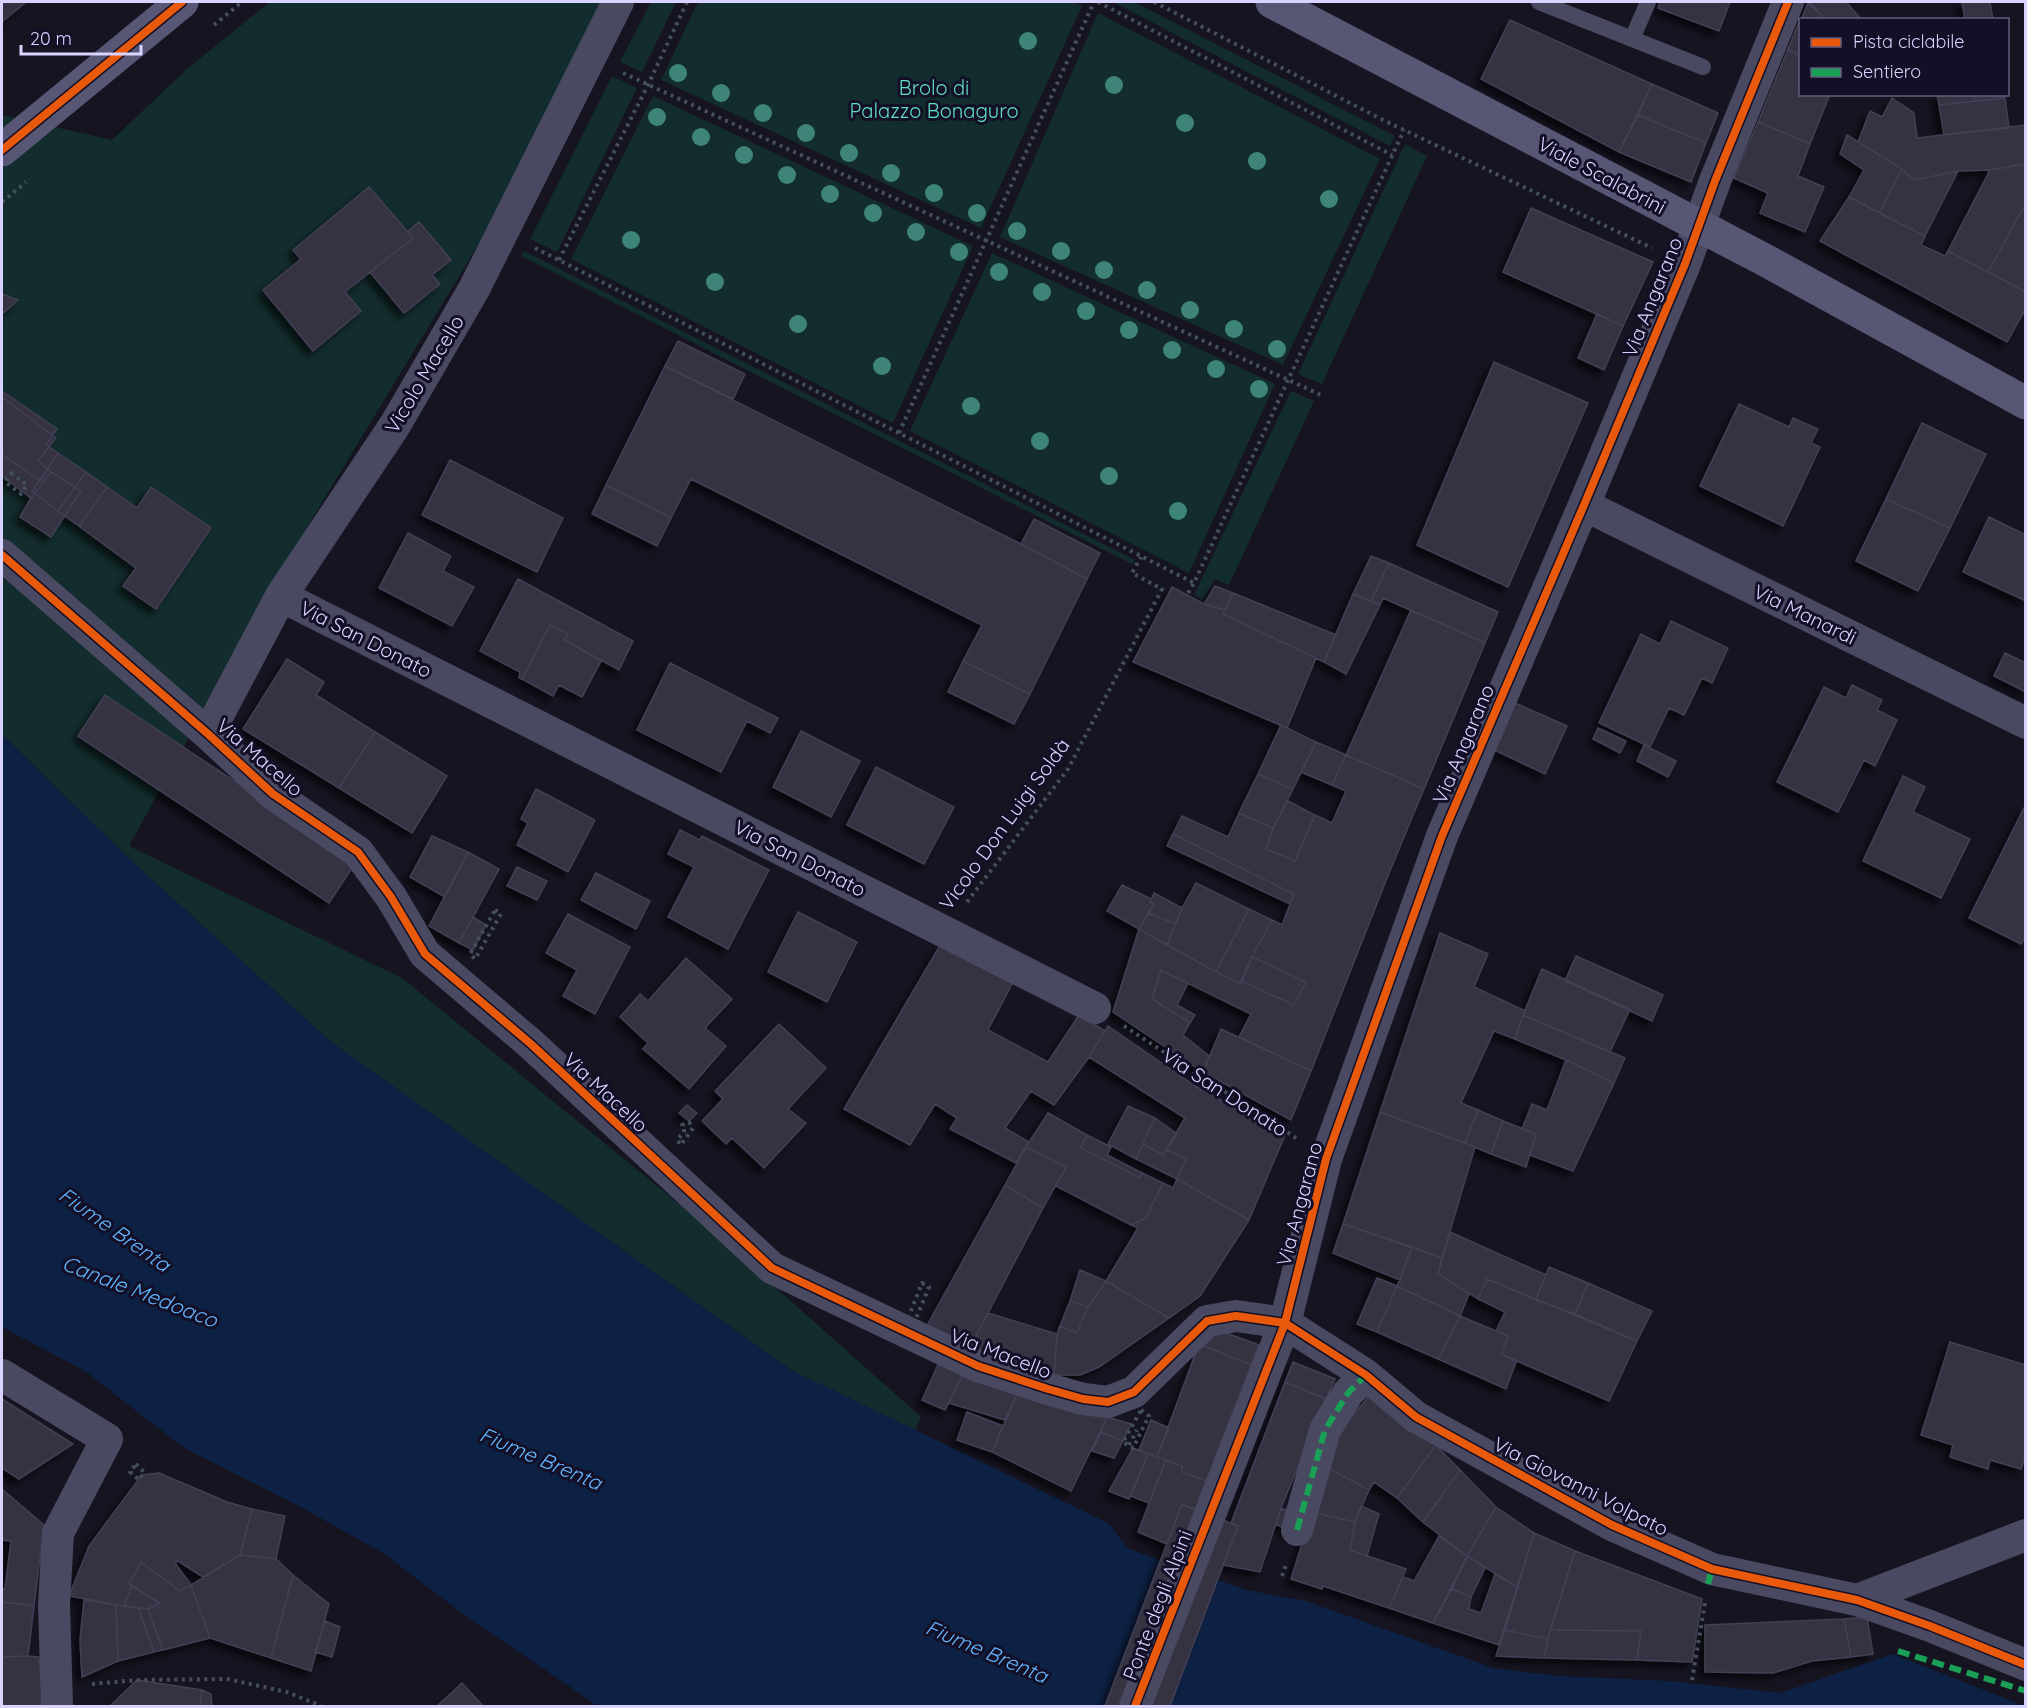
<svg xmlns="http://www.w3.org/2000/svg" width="2027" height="1708" viewBox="0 0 2027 1708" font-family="Quicksand,sans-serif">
	<defs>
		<filter id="shadow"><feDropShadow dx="-5.5" dy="5.5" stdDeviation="3" flood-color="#0009"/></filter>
	</defs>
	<rect width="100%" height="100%" fill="#161421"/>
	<!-- green -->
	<path fill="#132c2d" d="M270,2h334l-107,212 -185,305 -92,162 -91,165 273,132 308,251 211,188 -6,13 -124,-60 -460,-328 -193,-175 -136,-132v-620l110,25 76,-72z
		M651,2h25l-34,70 -22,-10z
		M698,2h376l8,4 -101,222 -320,-148z
		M1113,2h21l261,134 -5,10z
		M1098,13l282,146 -97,206 -283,-128z
		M612,76l25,12 -80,164 -27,-13z
		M653,96l320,150 -80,177 -322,-164z
		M1405,144l22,12 -105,228 -24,-10z
		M524,251l611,309 -3,4 -611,-308z
		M992,253l283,131 -86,189 -279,-142z
		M1291,391l23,10 -85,184 -14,-6 -12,21 -9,-5z"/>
	<!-- water -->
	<path fill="#0d2144" d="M2,735l136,132 193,175 258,184 202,144 317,153 21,26 118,41 59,11 187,67 66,8 111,5 110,12 113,-39 132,52h-1427l-131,-89 -84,-64 -86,-48 -113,-57 -99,-77 -83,-44z"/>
	<!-- building -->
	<path fill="#343243" stroke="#433f54" stroke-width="1.5" filter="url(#shadow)" d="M2,2h24l-24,20z
		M1660,2h70l-11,29 -61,-23z
		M1809,2h37l16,18h-35z
		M1962,2h28l3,18h-28z
		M1808,3l19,17h-26z
		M1510,20l142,64 -33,68 -138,-73z
		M1800,20v36l-12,-7z
		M1788,49l12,7v38h30l-20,50 -52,-22z
		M1652,84l66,29 -12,30 -68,-28z
		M1937,94h37l1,7 -36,4z
		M1974,94h31v4l-30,3z
		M1892,98l22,15 3,25 109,-13v39l-36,6 -32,1 -44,9 -12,-11 -44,-27 12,-31 12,6z
		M2005,98l4,30 -65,7 -5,-30z
		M1638,115l68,28 -15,39 -72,-30z
		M1758,122l52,22 -12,32 26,11 -19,45 -45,-19 8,-20 -34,-15z
		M1847,135l55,34 -23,44 -30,-16 15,-27 -24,-16z
		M2026,164v39l-38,69 -40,-21 42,-81z
		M1902,169l12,11 44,-9 -33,65 -46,-23z
		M369,187l44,51 -68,54 16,19 -48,40 -50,-61 38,-31 -8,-9z
		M1849,197l76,39 -4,9 24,11 3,-5 78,41v16l-19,34 -187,-101z
		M2026,203v89l-38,-20z
		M1531,208l122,54 -30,64 -120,-54z
		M419,222l32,38 -19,15 8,9 -36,29 -34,-41 43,-34 -6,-6z
		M2,294l16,6 -16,14z
		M1597,314l26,12 -19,44 -26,-12z
		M678,341l67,33 -12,25 -68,-33z
		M1494,362l94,41 -80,184 -91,-42z
		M665,366l356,178 66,35 -57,115 -67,-33 19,-36 -291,-146 -20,39 -65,-33z
		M2,391l55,38 -11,16 12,8 -18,28 -38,-27z
		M2,397l54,41 -18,23 13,11 -20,26 -29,-22z
		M1739,404l50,23 4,-9 25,11 -7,14 9,4 -37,79 -83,-40z
		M1922,423l64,31 -36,74 -64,-29z
		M58,453l28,19 -28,39 -26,-20z
		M450,460l113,58 -26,54 -115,-57z
		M51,472l30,19 -30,46 -31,-20 11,-19z
		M86,472l21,15 -28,39 -21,-15z
		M606,485l65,33 -14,28 -65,-32z
		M107,487l30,21 14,-21 60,41 -55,81 -33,-23 13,-18 -57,-42z
		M1886,499l64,29 -32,63 -62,-30z
		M1989,517l37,18v66l-63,-29z
		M1034,519l66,34 -13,26 -66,-35z
		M408,533l43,23 -8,15 31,16 -22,39 -73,-38z
		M1371,556l18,7 -18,38 -18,-7z
		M1389,563l109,49 -13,31 -102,-45 -3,7 -9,-4z
		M518,579l115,62 -14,29 -55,-30 4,-6 -18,-9 -28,54 -3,-1 1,-6 -40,-21z
		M1215,586l18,7 -8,17 -21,-6z
		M1172,587l32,17 21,6 -2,4 93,44 -29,70 -154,-66z
		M1233,593l103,42 -12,27 -101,-48z
		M1353,594l27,11 -34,69 -22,-12z
		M1411,610l74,33 -61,146 -78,-34z
		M1671,621l57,27 -16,35 -10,-5 -18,37 -15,-7 -19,39 -51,-24 42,-89 19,10z
		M550,625l18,9 -4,6 37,21 -19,36 -23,-12 -6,11 -31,-17z
		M2005,653l21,10v29l-32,-16z
		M287,659l37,23 -8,13 59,37 -36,56 -96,-59z
		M963,661l67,33 -16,30 -66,-32z
		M670,663l108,55 -8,15 -23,-12 -26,51 -84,-42z
		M1852,685l30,15 -5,10 20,10 -22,46 -11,-6 -26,52 -61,-30 47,-95 22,11z
		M105,695l251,167 -27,41 -251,-167z
		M1515,703l52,23 -22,48 -51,-24z
		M1281,725l35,17 -23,47 -35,-15z
		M1598,728l28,13 -6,12 -27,-14z
		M801,731l59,30 -29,56 -58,-30z
		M375,732l72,44 -35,57 -73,-45z
		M1316,742l30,13 -14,30 -31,-13z
		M1644,745l32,16 -8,16 -31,-16z
		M1346,755l78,34 -37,89 -76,193 -72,-34 12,-23 -90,-44 -9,29 38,24 -7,12 26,21 -6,16 -90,-60 26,-83 77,43 25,12v-3l53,24 12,-23 -54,-25 20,-37 10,5 12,-31 -121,-60 9,-18 46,21 11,-24 34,15 -7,21 29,12 20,-46 17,8 14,-32 -14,-6z
		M876,767l78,40 -30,57 -77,-39z
		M1258,774l35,15 -20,39 -34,-15z
		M1903,776l22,11 -12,25 57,27 -29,59 -78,-37z
		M536,789l59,31 -27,52 -51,-27 11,-22 -7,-4z
		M1288,801l27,14 -20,46 -29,-12 7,-21z
		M2026,804v132l-5,8 -52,-26z
		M680,830l20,10 2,-4 67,34 -41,79 -60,-32 26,-50 -26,-13z
		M1173,834l121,60 -4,10 -123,-58z
		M432,836l36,16 -23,45 -35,-20z
		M468,852l31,17 -40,74 -30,-17z
		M517,867l30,14 -10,19 -30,-14z
		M596,873l54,28 -14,28 -55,-29z
		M1196,883l53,26 -33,63 -49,-27 15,-37z
		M1122,885l29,14 -1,4 4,1 -15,25 -32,-18z
		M1154,893l28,15 -6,16 -28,-11 6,-9 -4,-1z
		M1249,909l23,11 -20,37 -11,27 -25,-12z
		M798,912l59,30 -30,60 -59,-30z
		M1148,913l28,11 -9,21 -28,-16z
		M568,914l62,33 -35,67 -32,-18 14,-26 -31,-17z
		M473,917l13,8 -13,25 -14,-7z
		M1440,933l48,21 -14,33 51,24 -10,28 -21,-8 -33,72 17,7 -13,33 -85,-31z
		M942,942l71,40 -25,48 60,32 31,-47 26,16 -16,26 -35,48 -23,-14 -26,37 24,14 -13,21 -66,-34 7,-11 -22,-14 -25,41 -66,-36z
		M1576,956l87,39 -11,26 -87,-40z
		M1252,957l54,25 -12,23 -53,-24z
		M686,958l46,41 -27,29 21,18 -37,43 -46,-40 5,-6 -28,-26 20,-23 8,7z
		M1542,969l88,40 -20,43 -87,-37z
		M1161,970l27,13 -11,22 18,10 -5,8 -38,-24z
		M1523,1015l102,43 -11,25 -48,-23 -51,-21z
		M779,1024l47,44 -38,41 18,14 -42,45 -32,-30 -6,6 -24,-23 21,-22 -8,-8z
		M1108,1026l87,60 90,49 -36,85 -72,-41 9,-20 -20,-9 19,-32 -96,-61z
		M1221,1029l90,42 -20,49 -88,-48z
		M1566,1060l48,23 -41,88 -43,-16 6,-21 -14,-5 10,-25 15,6z
		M687,1105l10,8 -8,8 -10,-8z
		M1128,1106l27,12 -19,41 -28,-15z
		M1478,1110l25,11 -12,33 -26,-11z
		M1380,1112l95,35 -33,111 -99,-34z
		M1048,1113l39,22 -6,13 59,30 2,-5 21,10 -17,35 -15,7 -75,-39 10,-19 -40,-20z
		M1155,1118l22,16 -14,21 -20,-11z
		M1503,1121l33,13 -10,33 -35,-13z
		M1087,1135l24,12 -4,8 35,18 -2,5 -59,-30z
		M1143,1144l20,11 3,-5 20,9 -9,20 -41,-20z
		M1026,1147l40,20 -23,41 -38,-23z
		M1177,1179l72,41 -49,76 -31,22 -63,-37 32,-53 -7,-3 15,-7 17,-35 10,5z
		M1005,1185l38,23 -76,145 -42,-24z
		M1343,1224l69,23 -12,33 -67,-27z
		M1450,1232l96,43 -10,25 -49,-21 -9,20 -40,-25z
		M1412,1247l30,11 -4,16 31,20 -9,22 -63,-30z
		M1549,1267l39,16 -13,31 -39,-14z
		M1080,1270l26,11 -18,26 -18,-6z
		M1377,1278l20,8 -20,46 -20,-8z
		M1487,1279l150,62 -28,60 -108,-47 7,-18 -12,-5 9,-19 -27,-13z
		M1106,1281l63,37 -70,49 -19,8h-26l3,-41 3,-8 17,7 11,-26z
		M1588,1283l64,28 -15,30 -62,-27z
		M1397,1286l63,30 -22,43 -61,-27z
		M1070,1301l18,6 -11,26 -17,-7z
		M988,1313l69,21 -3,41 -87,-22z
		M1460,1316l48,20 -7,18 15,8 -10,27 -68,-30z
		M1207,1326l52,19 -8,20 -52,-21z
		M1950,1342l76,23v89l-5,15 -31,-9 -2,9 -38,-12 3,-12 -32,-10z
		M1199,1344l52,21 -45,116 -24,-9v-6l-25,-9z
		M1293,1362l42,17 -9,20 -41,-17z
		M938,1365l26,8 -19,37 -23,-10z
		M964,1373l55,17 -14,30 -56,-17z
		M1285,1382l41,17 -45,109 -21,64 -37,-7 15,-39 -7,-3z
		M1019,1390l88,27 -36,74 -79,-39z
		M1369,1396l67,49 -39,53 -23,-16 -5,8 -43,-23 9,-30z
		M2,1399l71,45 -54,35 -17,-11z
		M967,1412l36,14 -11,26 -35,-12z
		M1107,1417l24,7 -8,17 -22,-9z
		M1151,1420l18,8 -12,29 -18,-7z
		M1101,1432l22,9 -9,17 -22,-7z
		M1436,1445l24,25 -37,52 -26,-24z
		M1133,1448l15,6 -19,45 -20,-8z
		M1148,1454l18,6 -17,43 -18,-7z
		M1166,1460l16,6v6l24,9 -11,29 -13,-6 -15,40 -29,-12z
		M1326,1467l43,23 -14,32 -43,-10z
		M1460,1470l36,37 -29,49 -44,-34z
		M159,1473l68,29 25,7 -12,46 -37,22 -25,-16 -3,2 16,22 -11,6 -39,-29 -12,22 3,2 -8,20 -55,-10 20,-50 53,-71z
		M2,1489l42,36 -10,81 -32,-4v-13h3l6,-48 -9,-1z
		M1182,1504l56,22 -68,180h-65z
		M1361,1506l18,8 -12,42 -17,-6 5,-28z
		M1496,1507l38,26 -17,54 -50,-31z
		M1281,1508l28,13 -5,17 -28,-14z
		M252,1509l33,7 -9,43 -36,-4z
		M1312,1512l43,10 -5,28 56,19 -17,39 -66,-22 -1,3 -31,-10z
		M1534,1533l41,18 -27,88 -43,-9z
		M1439,1536l28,20 -34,67 -44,-15 14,-31 11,4z
		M1575,1551l127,48 -10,63 -55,-2 4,-29 -91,-1z
		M240,1555l36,4 17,16 -22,83 -61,-20 -19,-53z
		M1467,1556l18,12 -14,29 -19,-8z
		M141,1562l39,29 11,-6 19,53 -47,12 -15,-41 12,-6 -31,-19z
		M1495,1574l22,13 -18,58 -66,-22 19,-34 19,8 -2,12 12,4z
		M293,1575l36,29 -18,67 -40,-13z
		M132,1586l28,17 -12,6 -24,-3z
		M84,1600l32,5 2,56 -36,16 -2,-37z
		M2,1602l32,4 -6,50 -26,1z
		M116,1605l22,3 16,44 -36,9z
		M138,1608l10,1 15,41 -9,2z
		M1867,1617l6,37 -22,3 -7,-38z
		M1844,1619l7,38 -39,4 -39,12 -68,-1v-47z
		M325,1621l15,6 -8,30 -17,-5z
		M1505,1630l43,9 -4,19 -48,-2z
		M1550,1630l91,1 -4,29 -93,-2z
		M28,1656l11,1 4,49h-41v-49z
		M137,1680l65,10 -2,16h-90z
		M462,1683l21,23h-46z
		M202,1690l9,4 1,12h-12z"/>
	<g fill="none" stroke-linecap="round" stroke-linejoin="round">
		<!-- path -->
		<path stroke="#44505f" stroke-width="4" stroke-dasharray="3 4.5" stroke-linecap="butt" d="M1098,2l294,153
			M1154,2l229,118 269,128
			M214,25l28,-23
			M623,73l698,322
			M2,202l24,-20
			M535,248l659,335 210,-453
			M559,260l89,-175 39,-83
			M899,433l195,-431
			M11,473l16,12 -6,9 -16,-12z
			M1188,593l6,-10
			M967,902l101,-133 94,-180 -30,-16 9,-16
			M495,910l6,4 -26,45 -5,-5z
			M1124,1026l172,112
			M689,1122l4,6 -12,17 -4,-5 7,-8v-4l-2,-3z
			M922,1283l7,4 -14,34 -7,-3z
			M1141,1410l8,6 -16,32 -10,-6z
			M1129,1445l8,-15
			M136,1464l8,8 -5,8 -9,-8z
			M1282,1576l4,-11
			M1692,1680l13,-77
			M92,1684l45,-4 90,-1 60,13 34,14"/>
		<!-- lane -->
		<path stroke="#4a4962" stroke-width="16" d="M1539,2l164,65
			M1632,39l16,-37"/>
		<!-- street -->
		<path stroke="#4a4962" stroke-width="32" d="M1584,505l442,218
			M2,555l206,179 65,60 85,58 33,45 34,57 107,91 240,223 206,98 70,23 35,10 25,3 26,-10 73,-71 29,-5 49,7 81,52 50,42 196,108 100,44 145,31 73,26 96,39
			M281,596l814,412
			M208,734l73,-138 114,-171 79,-136 144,-287
			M2,1375l105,64 -49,94 -4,72 3,101
			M1297,1530l28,-100 23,-37 18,-18
			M1857,1600l169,-65
			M1135,1706l150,-383 41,-164 116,-323 142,-331 101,-241 30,-83 73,-179"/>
		<!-- secondary -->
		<path stroke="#575674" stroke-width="33" d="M1272,2l491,257 263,144
			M2,150l180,-148"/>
		<!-- quiet -->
		<path stroke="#1a9f57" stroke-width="6" stroke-dasharray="12 6" stroke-linecap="butt" d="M1297,1530l28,-100 23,-37 18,-18
			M1708,1584l4,-15
			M1898,1651l128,40"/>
		<defs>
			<path id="cycleway" d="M2,150l180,-148
				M2,555l206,179 65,60 85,58 33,45 34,57 107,91 240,223 206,98 70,23 35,10 25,3 26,-10 73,-71 29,-5 49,7 81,52 50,42 196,108 100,44 145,31 73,26 96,39
				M1135,1706l150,-383 41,-164 116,-323 142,-331 101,-241 30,-83 73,-179"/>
		</defs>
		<!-- cycleway casing -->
		<use href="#cycleway" stroke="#130f26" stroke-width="11"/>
		<!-- cycleway -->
		<use href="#cycleway" stroke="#e8590c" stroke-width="8"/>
	</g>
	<!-- trees -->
	<g fill="#3e8478">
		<circle cx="1028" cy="41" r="9"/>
		<circle cx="678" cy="73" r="9"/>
		<circle cx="1114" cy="85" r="9"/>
		<circle cx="721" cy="93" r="9"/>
		<circle cx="763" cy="113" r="9"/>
		<circle cx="657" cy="117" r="9"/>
		<circle cx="1185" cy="123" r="9"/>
		<circle cx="806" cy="133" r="9"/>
		<circle cx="701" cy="137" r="9"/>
		<circle cx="849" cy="153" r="9"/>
		<circle cx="744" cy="155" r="9"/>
		<circle cx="1257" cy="161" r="9"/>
		<circle cx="891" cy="173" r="9"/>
		<circle cx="787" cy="175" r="9"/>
		<circle cx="934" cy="193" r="9"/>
		<circle cx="830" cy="194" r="9"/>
		<circle cx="1329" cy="199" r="9"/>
		<circle cx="873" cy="213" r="9"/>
		<circle cx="977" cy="213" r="9"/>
		<circle cx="1017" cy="231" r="9"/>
		<circle cx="916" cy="232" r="9"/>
		<circle cx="631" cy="240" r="9"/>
		<circle cx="1061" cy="251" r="9"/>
		<circle cx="959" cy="252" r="9"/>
		<circle cx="1104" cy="270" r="9"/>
		<circle cx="999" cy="272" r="9"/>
		<circle cx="715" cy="282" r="9"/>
		<circle cx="1147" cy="290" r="9"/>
		<circle cx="1042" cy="292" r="9"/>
		<circle cx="1190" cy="310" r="9"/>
		<circle cx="1086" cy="311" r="9"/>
		<circle cx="798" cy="324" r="9"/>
		<circle cx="1234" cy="329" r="9"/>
		<circle cx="1129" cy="330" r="9"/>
		<circle cx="1277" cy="349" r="9"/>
		<circle cx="1172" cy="350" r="9"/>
		<circle cx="882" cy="366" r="9"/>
		<circle cx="1216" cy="369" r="9"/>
		<circle cx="1259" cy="389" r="9"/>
		<circle cx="971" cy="406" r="9"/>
		<circle cx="1040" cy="441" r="9"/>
		<circle cx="1109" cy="476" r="9"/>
		<circle cx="1178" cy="511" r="9"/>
	</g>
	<g text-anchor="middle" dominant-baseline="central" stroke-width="6" stroke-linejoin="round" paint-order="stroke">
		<!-- park labels -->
		<g font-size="20" fill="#5fe0c0" stroke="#130f26">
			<text x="934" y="87">Brolo di<tspan x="934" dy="23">Palazzo Bonaguro</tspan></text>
		</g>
		<!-- street labels -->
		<g font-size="20" fill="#d9d4ff" stroke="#130f26">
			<text transform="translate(1602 175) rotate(28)">Viale Scalabrini</text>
			<text transform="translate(1652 297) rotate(-68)">Via Angarano</text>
			<text transform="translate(424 374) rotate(-59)">Vicolo Macello</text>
			<text transform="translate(1805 614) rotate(26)">Via Manardi</text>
			<text transform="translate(366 639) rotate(27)">Via San Donato</text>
			<text transform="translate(1463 744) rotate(-67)">Via Angarano</text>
			<text transform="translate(260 757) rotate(41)">Via Macello</text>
			<text transform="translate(1004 824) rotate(-54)">Vicolo Don Luigi Soldà</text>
			<text transform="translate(800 858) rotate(27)">Via San Donato</text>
			<text transform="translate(606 1092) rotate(43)">Via Macello</text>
			<text transform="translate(1225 1092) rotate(33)">Via San Donato</text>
			<text transform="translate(1299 1204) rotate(-75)">Via Angarano</text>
			<text transform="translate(1001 1353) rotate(21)">Via Macello</text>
			<text transform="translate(1581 1486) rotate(27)">Via Giovanni Volpato</text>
			<text transform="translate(1157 1605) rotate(-69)">Ponte degli Alpini</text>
		</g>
		<!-- water labels -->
		<g font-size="21" font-style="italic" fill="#62b6ff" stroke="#130f26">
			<text transform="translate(115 1229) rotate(35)">Fiume Brenta</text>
			<text transform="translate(140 1291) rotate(21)">Canale Medoaco</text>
			<text transform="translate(541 1458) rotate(23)">Fiume Brenta</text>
			<text transform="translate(987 1651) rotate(23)">Fiume Brenta</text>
		</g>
	</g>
	<!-- border -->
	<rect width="2027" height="1708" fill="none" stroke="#d9d4ff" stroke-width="6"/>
	<!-- legend -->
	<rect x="1799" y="18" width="210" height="78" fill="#130f26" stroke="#625e7d" stroke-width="1.5"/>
	<rect x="1811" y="38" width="30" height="9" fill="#e8590c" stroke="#625e7d" stroke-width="1.5"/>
	<text x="1853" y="48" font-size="18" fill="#d9d4ff">Pista ciclabile</text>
	<rect x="1811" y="68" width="30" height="9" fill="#1a9f57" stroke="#625e7d" stroke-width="1.5"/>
	<text x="1853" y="78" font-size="18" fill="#d9d4ff">Sentiero</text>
	<!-- scale -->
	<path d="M21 45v9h120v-9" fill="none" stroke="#d9d4ff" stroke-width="3"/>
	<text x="30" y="45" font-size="18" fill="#d9d4ff" stroke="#130f26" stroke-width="4.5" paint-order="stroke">20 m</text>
</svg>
